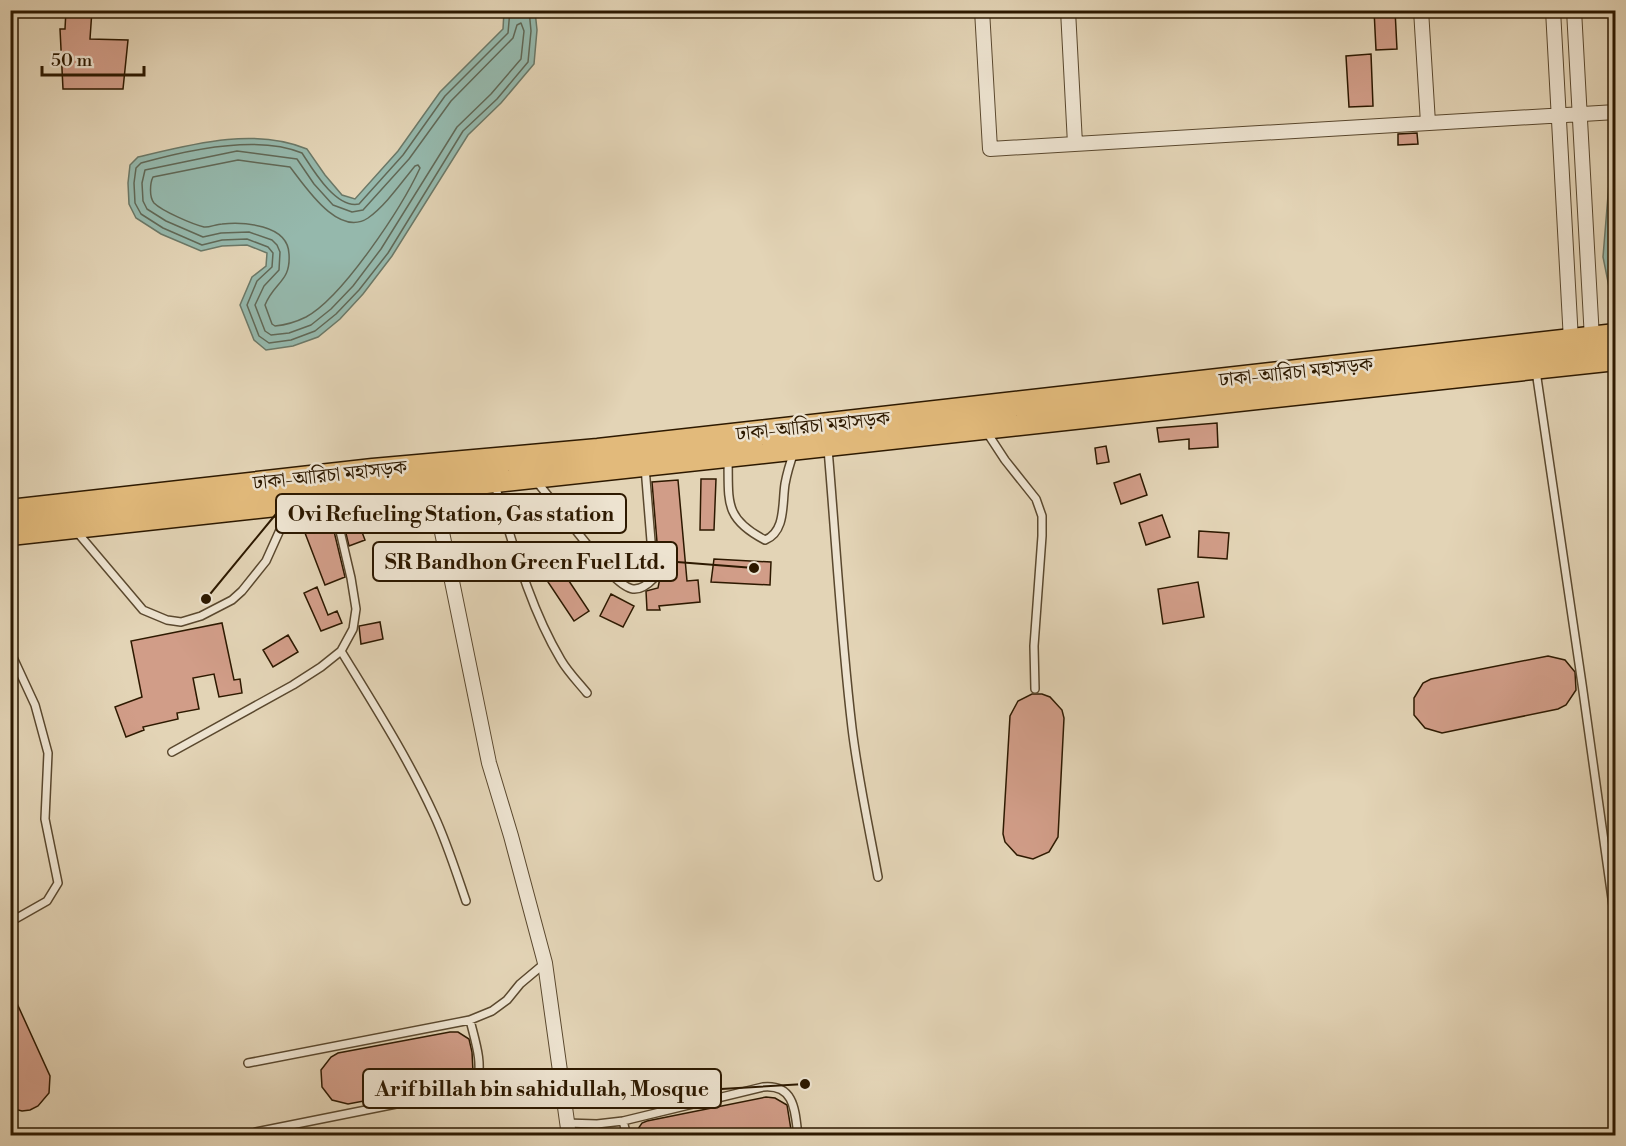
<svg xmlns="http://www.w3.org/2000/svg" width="1626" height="1146" viewBox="0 0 1626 1146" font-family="'Libre Bodoni','Noto Serif Bengali',serif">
	<rect width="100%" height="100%" fill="#e3d4b6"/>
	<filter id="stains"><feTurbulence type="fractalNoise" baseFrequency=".00333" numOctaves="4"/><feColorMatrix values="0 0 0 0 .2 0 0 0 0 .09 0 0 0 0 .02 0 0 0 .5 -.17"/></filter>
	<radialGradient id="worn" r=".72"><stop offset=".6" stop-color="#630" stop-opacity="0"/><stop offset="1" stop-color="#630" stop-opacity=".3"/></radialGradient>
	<!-- water -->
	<path fill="#95b8ac" stroke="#6b7867" stroke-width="1.5" d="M504,11h31l2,19 -3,34 -33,39 -33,32 -76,121 -29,38 -23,25 -22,18 -25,9 -27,4 -12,-10 -14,-35 12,-28 14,-11 1,-13 -20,-8 -25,1 -21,5 -40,-17 -25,-16 -7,-14 -1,-21 2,-18 8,-8c54,-13 116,-30 169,-8l18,26 17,20 13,4 43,-48 42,-59 63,-63z
		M1610,171h6v121h-6l-7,-35z"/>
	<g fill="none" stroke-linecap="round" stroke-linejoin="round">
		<!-- shore -->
		<path stroke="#616856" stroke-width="1.5" d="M510,10l-2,23 -63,63 -42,59 -44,49c-23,5 -46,-34 -57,-51 -45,-19 -115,-3 -161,10l-5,5 -2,15 1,20 6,11 22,14 39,17 20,-5 25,-1 21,8 5,6 -1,14 -15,14 -10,24 12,31 10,7 22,-3 24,-9 21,-17 23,-24 29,-37 75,-122 34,-32 31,-37 3,-31 -2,-21
			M521,23l3,8 -3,28 -30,35 -34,33 -76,122 -28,37 -22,23 -20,16 -22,8 -18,2 -6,-4 -10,-26 9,-19 15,-16 1,-18 -3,-7 -5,-5 -23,-8 -28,1 -18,4 -37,-16 -19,-12 -4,-8 -1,-18 3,-13 92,-19 60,8 17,25 19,21 19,7 11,-2 46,-51 42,-58 62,-63 4,-13z
			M238,160l52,7c15,19 48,71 78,51 18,-13 33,-35 47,-52l3,-1 2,3c-18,39 -77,129 -114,149 -10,5 -21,8 -31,9l-3,-2 -7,-19c9,-23 26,-23 24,-51 -1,-30 -46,-32 -67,-30 -6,0 -13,4 -18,3 -12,-3 -42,-16 -50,-24 -5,-6 -4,-20 -1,-26z
			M1616,177l-7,79 7,30"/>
	</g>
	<!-- building -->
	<path fill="#d19d88" stroke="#2d1900" stroke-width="1.5" d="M66,10h26l-2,29 38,1 -5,49h-60l-3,-60h5z
		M1374,10h21l2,39 -21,1z
		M1371,54l2,52 -24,1 -3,-51z
		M1417,133l1,11 -20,1v-11z
		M1217,423l1,24 -29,2v-10l-30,3 -2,-14z
		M1106,446l3,16 -12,2 -2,-16z
		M1140,474l7,21 -26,9 -7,-21z
		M701,479h15l-2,51h-14z
		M678,480l9,101 11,-1 2,22 -41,4 1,4h-13l-1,-19 12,-3 2,-10 -8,-96z
		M1162,515l8,22 -24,8 -7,-22z
		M356,516l9,24 -16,6 -6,-25z
		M332,523l13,54 -20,8 -20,-52z
		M1199,531l30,2 -2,26 -29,-2z
		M714,559l57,3 -1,23 -59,-3z
		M563,572l26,39 -15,10 -26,-39z
		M1198,582l6,35 -41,7 -5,-35z
		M317,587l11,28 9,-4 5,12 -21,8 -17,-38z
		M611,594l23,12 -11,21 -23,-11z
		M380,622l3,17 -22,5 -2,-18z
		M222,623l12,57 6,-1 2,14 -23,4 -5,-23 -21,4 6,31 -22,4 1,6 -35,8 1,3 -18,7 -11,-30 27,-10 -11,-56z
		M288,635l10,17 -25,15 -10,-17z
		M1548,656l17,4 10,12 1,18 -10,15 -8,4 -116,24 -17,-5 -11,-13v-17l9,-15 8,-4z
		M1032,694h10l8,3 12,13 2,8 -6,119 -9,15 -16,7 -16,-4 -12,-13 -2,-8 7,-118 8,-15z
		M10,988l40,88 -1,17 -11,13 -8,4 -8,1 -12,-3z
		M450,1032h8l11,7 3,13 1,20 -6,7 -8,4 -111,21 -16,-4 -10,-13 -1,-17 10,-13 7,-4z
		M766,1097l9,1 12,7 5,31h-159l9,-13 5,-2z"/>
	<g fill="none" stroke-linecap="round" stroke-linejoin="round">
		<defs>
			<path id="lane" d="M1536,371l46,313 34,243
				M986,431l19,29 31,39 6,17v20l-8,110 1,43
				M828,449c8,93 13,186 24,279 6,50 17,100 26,149
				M728,458c1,43 -5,60 37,82 21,-8 17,-37 20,-56 2,-11 5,-21 9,-32
				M537,482l73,91c16,16 26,24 44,5l-9,-111
				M495,485c18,59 34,121 66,175 7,12 17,22 26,33
				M77,532l66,78 24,10 14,2 20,-6 31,-16 10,-9 24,-30 23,-51
				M10,651l25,54 13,48 -3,66 13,64 -11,18 -37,21
				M341,651c33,54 67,107 93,164 13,28 22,57 32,86
				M172,752l121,-67 28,-18 20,-16 12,-22 3,-20 -5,-31 -18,-77
				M248,1063l222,-43 22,-9 15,-11 13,-16 25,-21
				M623,1121l4,15
				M566,1123l31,1 26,-3 140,-34c32,-3 32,24 35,49
				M256,1132l210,-42 11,-7c6,-21 -2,-42 -7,-63"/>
			<path id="street" d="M982,10l8,139 626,-37
				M1068,10l7,134
				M1421,10l7,113
				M1553,10l18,331
				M1574,10l18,329
				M433,488l56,275 22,73 34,127 24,173"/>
			<path id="highway" d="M10,512l363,-41 225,-20 1018,-115
				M10,533l1606,-175"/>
		</defs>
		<!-- lane casing -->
		<use href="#lane" stroke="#5a482e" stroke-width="10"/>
		<!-- street casing -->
		<use href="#street" stroke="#5a482e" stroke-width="16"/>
		<!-- highway casing -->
		<use href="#highway" stroke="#2d1900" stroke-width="27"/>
		<!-- lane -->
		<use href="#lane" stroke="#ede3d0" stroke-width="7"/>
		<!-- street -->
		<use href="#street" stroke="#ede3d0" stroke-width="14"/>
		<!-- highway -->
		<use href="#highway" stroke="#e2ba7b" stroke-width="24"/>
	</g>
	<g text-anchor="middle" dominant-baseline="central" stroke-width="5" stroke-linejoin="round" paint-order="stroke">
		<!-- street labels -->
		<g font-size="20" fill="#2d1900" stroke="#ede3d0">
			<text transform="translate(1296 373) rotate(-6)">ঢাকা-আরিচা মহাসড়ক</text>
			<text transform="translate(813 427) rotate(-6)">ঢাকা-আরিচা মহাসড়ক</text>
			<text transform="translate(330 476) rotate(-6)">ঢাকা-আরিচা মহাসড়ক</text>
		</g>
	</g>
	<!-- callouts -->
	<path fill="none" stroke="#2d1900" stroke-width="2" d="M206 599L276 514M754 568L677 562M805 1084L721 1089"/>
	<g fill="#2d1900" stroke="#ede3d0" stroke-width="2">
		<circle cx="206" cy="599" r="6"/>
		<circle cx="754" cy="568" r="6"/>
		<circle cx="805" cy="1084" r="6"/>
	</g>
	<g fill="#ede3d0" stroke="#2d1900" stroke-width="2">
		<rect x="276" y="494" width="350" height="39" rx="6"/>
		<rect x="373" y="542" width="304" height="39" rx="6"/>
		<rect x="363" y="1069" width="358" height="39" rx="6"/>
	</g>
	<g font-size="21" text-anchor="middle" font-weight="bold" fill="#2d1900">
		<text x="451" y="521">Ovi Refueling Station, Gas station</text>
		<text x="525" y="569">SR Bandhon Green Fuel Ltd.</text>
		<text x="542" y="1096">Arif billah bin sahidullah, Mosque</text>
	</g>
	<!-- margin -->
	<rect width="1626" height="1146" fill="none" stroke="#e3d4b6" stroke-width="36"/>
	<rect x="12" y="12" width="1602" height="1122" fill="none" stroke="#2d1900" stroke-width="3"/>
	<rect x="18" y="18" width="1590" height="1110" fill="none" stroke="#2d1900" stroke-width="1.5"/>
	<!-- scale -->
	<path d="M42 66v9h102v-9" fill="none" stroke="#2d1900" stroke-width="3"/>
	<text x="51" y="66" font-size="18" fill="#2d1900" stroke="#ede3d0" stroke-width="4.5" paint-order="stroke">50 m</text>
	<rect width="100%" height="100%" filter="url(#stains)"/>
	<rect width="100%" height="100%" fill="url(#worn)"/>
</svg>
